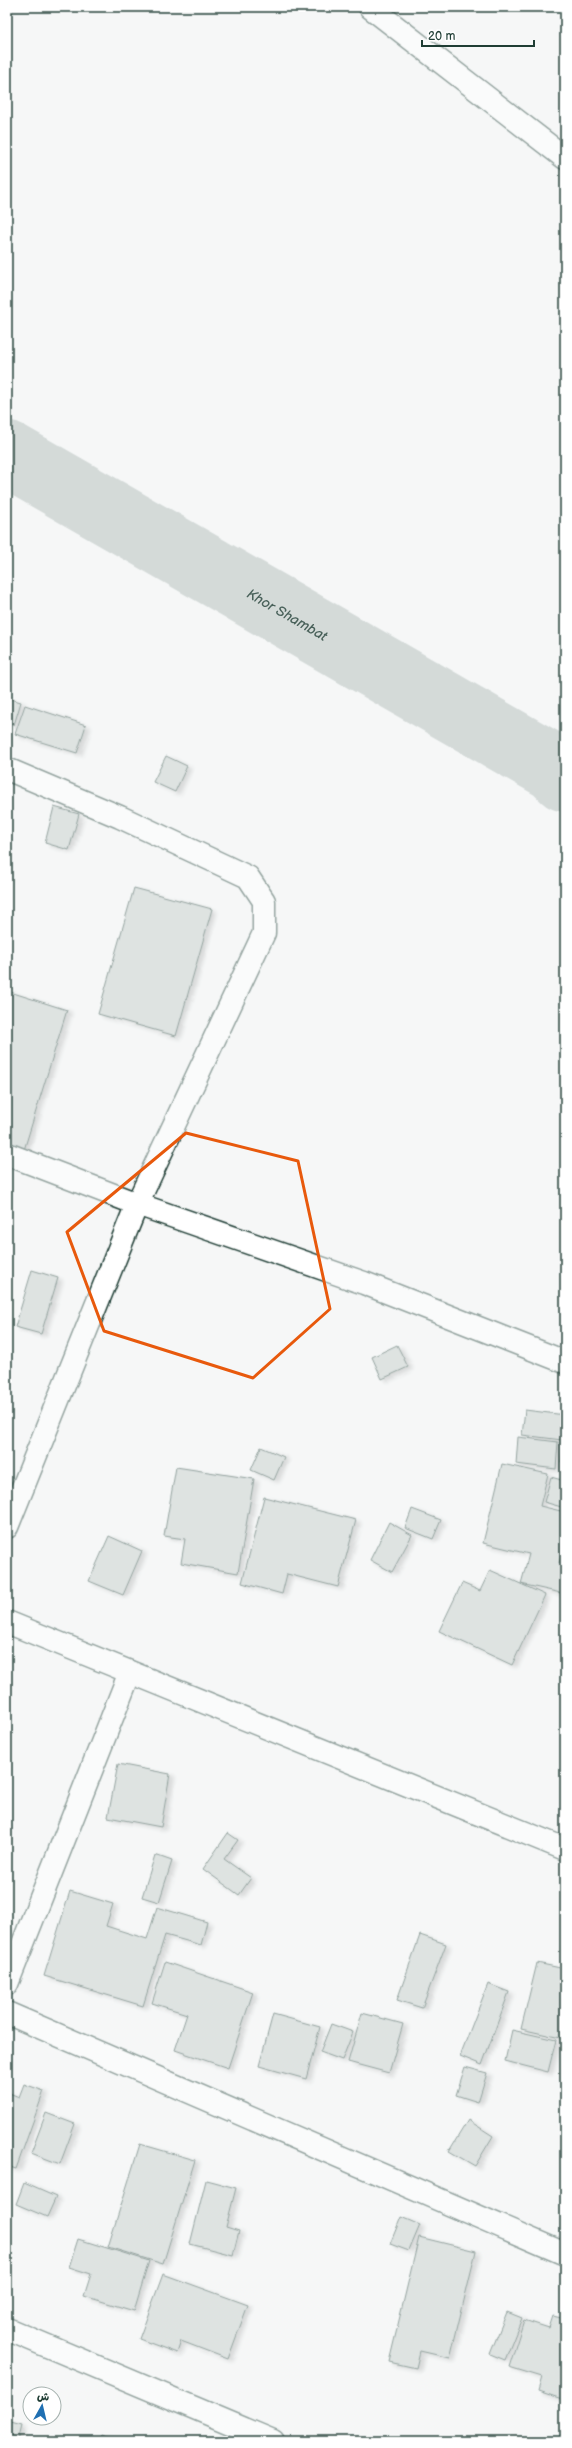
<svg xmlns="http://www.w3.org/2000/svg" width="572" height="2448" viewBox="0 0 572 2448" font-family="'Balsamiq Sans','Playpen Sans Arabic',sans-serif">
	<defs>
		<filter id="shadow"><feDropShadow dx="4.5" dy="2.5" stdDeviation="2" flood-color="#0004"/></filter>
	</defs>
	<rect width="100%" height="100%" fill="#f6f7f7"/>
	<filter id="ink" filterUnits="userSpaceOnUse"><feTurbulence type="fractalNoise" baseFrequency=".025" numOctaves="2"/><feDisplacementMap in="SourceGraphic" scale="8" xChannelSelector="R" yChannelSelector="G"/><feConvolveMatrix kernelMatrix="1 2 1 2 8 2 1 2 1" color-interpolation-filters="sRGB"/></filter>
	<g filter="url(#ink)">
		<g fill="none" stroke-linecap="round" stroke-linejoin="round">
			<!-- river -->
			<path stroke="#aab5b1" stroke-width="67" id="s1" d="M7,454l548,314 10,10"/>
		</g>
		<!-- building -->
		<path fill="#c0c9c6" stroke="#1f3d34" filter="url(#shadow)" d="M7,698l14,4 -7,23 -7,-2z
			M25,705l61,20 -9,28 -62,-19z
			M166,756l21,10 -12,26 -22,-10z
			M54,807l25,7 -10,36 -24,-7z
			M134,888l78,21 -36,127 -78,-22z
			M7,991l60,19 -43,140 -17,-6z
			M32,1270l26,8 -17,56 -26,-7z
			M397,1345l11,22 -26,12 -10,-22z
			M525,1410l40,5 -3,25 -40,-5z
			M518,1437l40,5 -2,27 -40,-5z
			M565,1437v26l-4,-1z
			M261,1447l23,10 -10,23 -23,-10z
			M502,1464l46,10 -8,32 25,6v28l-6,23 6,1v10l-4,19 -40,-9 8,-30 -46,-11z
			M176,1467l78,12 -16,94 -57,-10 4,-24 -21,-3z
			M551,1477l14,4v27l-21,-6z
			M264,1497l92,23 -18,67 -51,-13 -5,20 -40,-11z
			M412,1509l29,11 -8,19 -28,-11z
			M389,1522l23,13 -20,37 -22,-12z
			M109,1536l33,15 -19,44 -34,-14z
			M490,1570l55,25 -33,70 -73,-34 23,-48 18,8z
			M118,1764l52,10 -9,53 -53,-10z
			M228,1833l10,7 -14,19 27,19 -12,17 -36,-26z
			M155,1855l17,6 -13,41 -17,-5z
			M70,1891l43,13 -7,22 41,13 10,-32 50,15 -6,23 -36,-10 -22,71 -99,-30z
			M420,1935l26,9 -24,64 -25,-8z
			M165,1962l88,30 -25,76 -53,-18 12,-36 -35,-11z
			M537,1963l28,6v70l-44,-10z
			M488,1984l21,8 -27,73 -22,-9z
			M362,2013l41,11 -14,49 -41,-11z
			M273,2014l47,13 -14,52 -47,-13z
			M331,2024l22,8 -11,28 -22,-8z
			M512,2030l44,10 -8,32 -43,-11z
			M465,2067l22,6 -9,29 -22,-7z
			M24,2084l20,7 -28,78 -9,-3v-74l12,5z
			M46,2113l29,11 -15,40 -29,-11z
			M468,2120l25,16 -18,30 -26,-15z
			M140,2144l55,16 -32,104 -55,-17z
			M206,2180l30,8 -10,39 13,4 -6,24 -43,-11z
			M24,2183l32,14 -9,20 -31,-13z
			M401,2217l19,8 -11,26 -19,-7z
			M419,2237l57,14 -26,107 -30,-7 -4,17 -27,-6z
			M78,2239l71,22 -15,50 -50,-15 7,-22 -22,-7z
			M163,2274l85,31 -20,54 -47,-18 -4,12 -38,-14z
			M507,2312l15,6 -17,42 -15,-6z
			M553,2316l12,3v81l-27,-9 4,-14 -33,-10 15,-47 25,8z
			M7,2421l15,4 -4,16h-11z
			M101,2435l14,6h-17z"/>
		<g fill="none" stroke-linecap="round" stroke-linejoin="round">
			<defs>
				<path id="minor" d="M370,7l195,151
					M7,769l113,48 128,60 16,24v32l-127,271 -130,323
					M7,1154l130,50 227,79 201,79
					M7,1622l558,227
					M7,1984l123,-312
					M7,2013l558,241
					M7,2329l266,112"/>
			</defs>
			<!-- minor casing -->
			<use href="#minor" stroke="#1f3d34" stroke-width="25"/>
			<!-- minor -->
			<use href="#minor" stroke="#fff" stroke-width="22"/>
		</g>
	</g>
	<!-- marked area -->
	<path d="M0 0H572V2448H0ZM186,1133l112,28 32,148 -77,69 -149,-47 -37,-99z" fill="#f6f7f7" fill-opacity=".55" fill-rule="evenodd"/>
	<path fill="none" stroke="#e8590c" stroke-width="3" stroke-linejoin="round" d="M186,1133l112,28 32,148 -77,69 -149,-47 -37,-99z"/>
	<g text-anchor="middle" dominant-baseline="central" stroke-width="3" stroke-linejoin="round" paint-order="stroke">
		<!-- water labels -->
		<g font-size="14" font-style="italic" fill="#49615a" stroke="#fff">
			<text stroke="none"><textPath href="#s1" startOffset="323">Khor Shambat</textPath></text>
		</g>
	</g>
	<!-- margin -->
	<rect width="572" height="2448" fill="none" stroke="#fff" stroke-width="24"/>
	<rect x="12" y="12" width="548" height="2424" fill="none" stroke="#1f3d34" stroke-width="1.5" filter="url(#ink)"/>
	<!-- north arrow -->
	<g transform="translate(42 2406) rotate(8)"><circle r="19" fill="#ffffff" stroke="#a5b1ae"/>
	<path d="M0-3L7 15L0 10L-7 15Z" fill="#1f6fb2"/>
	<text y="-6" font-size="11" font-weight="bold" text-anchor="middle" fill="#1f3d34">ش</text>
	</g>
	<!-- scale -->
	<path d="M422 40v6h112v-6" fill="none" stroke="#1f3d34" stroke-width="2"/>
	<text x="428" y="40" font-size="12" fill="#1f3d34" stroke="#ffffff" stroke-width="3" paint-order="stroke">20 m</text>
</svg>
